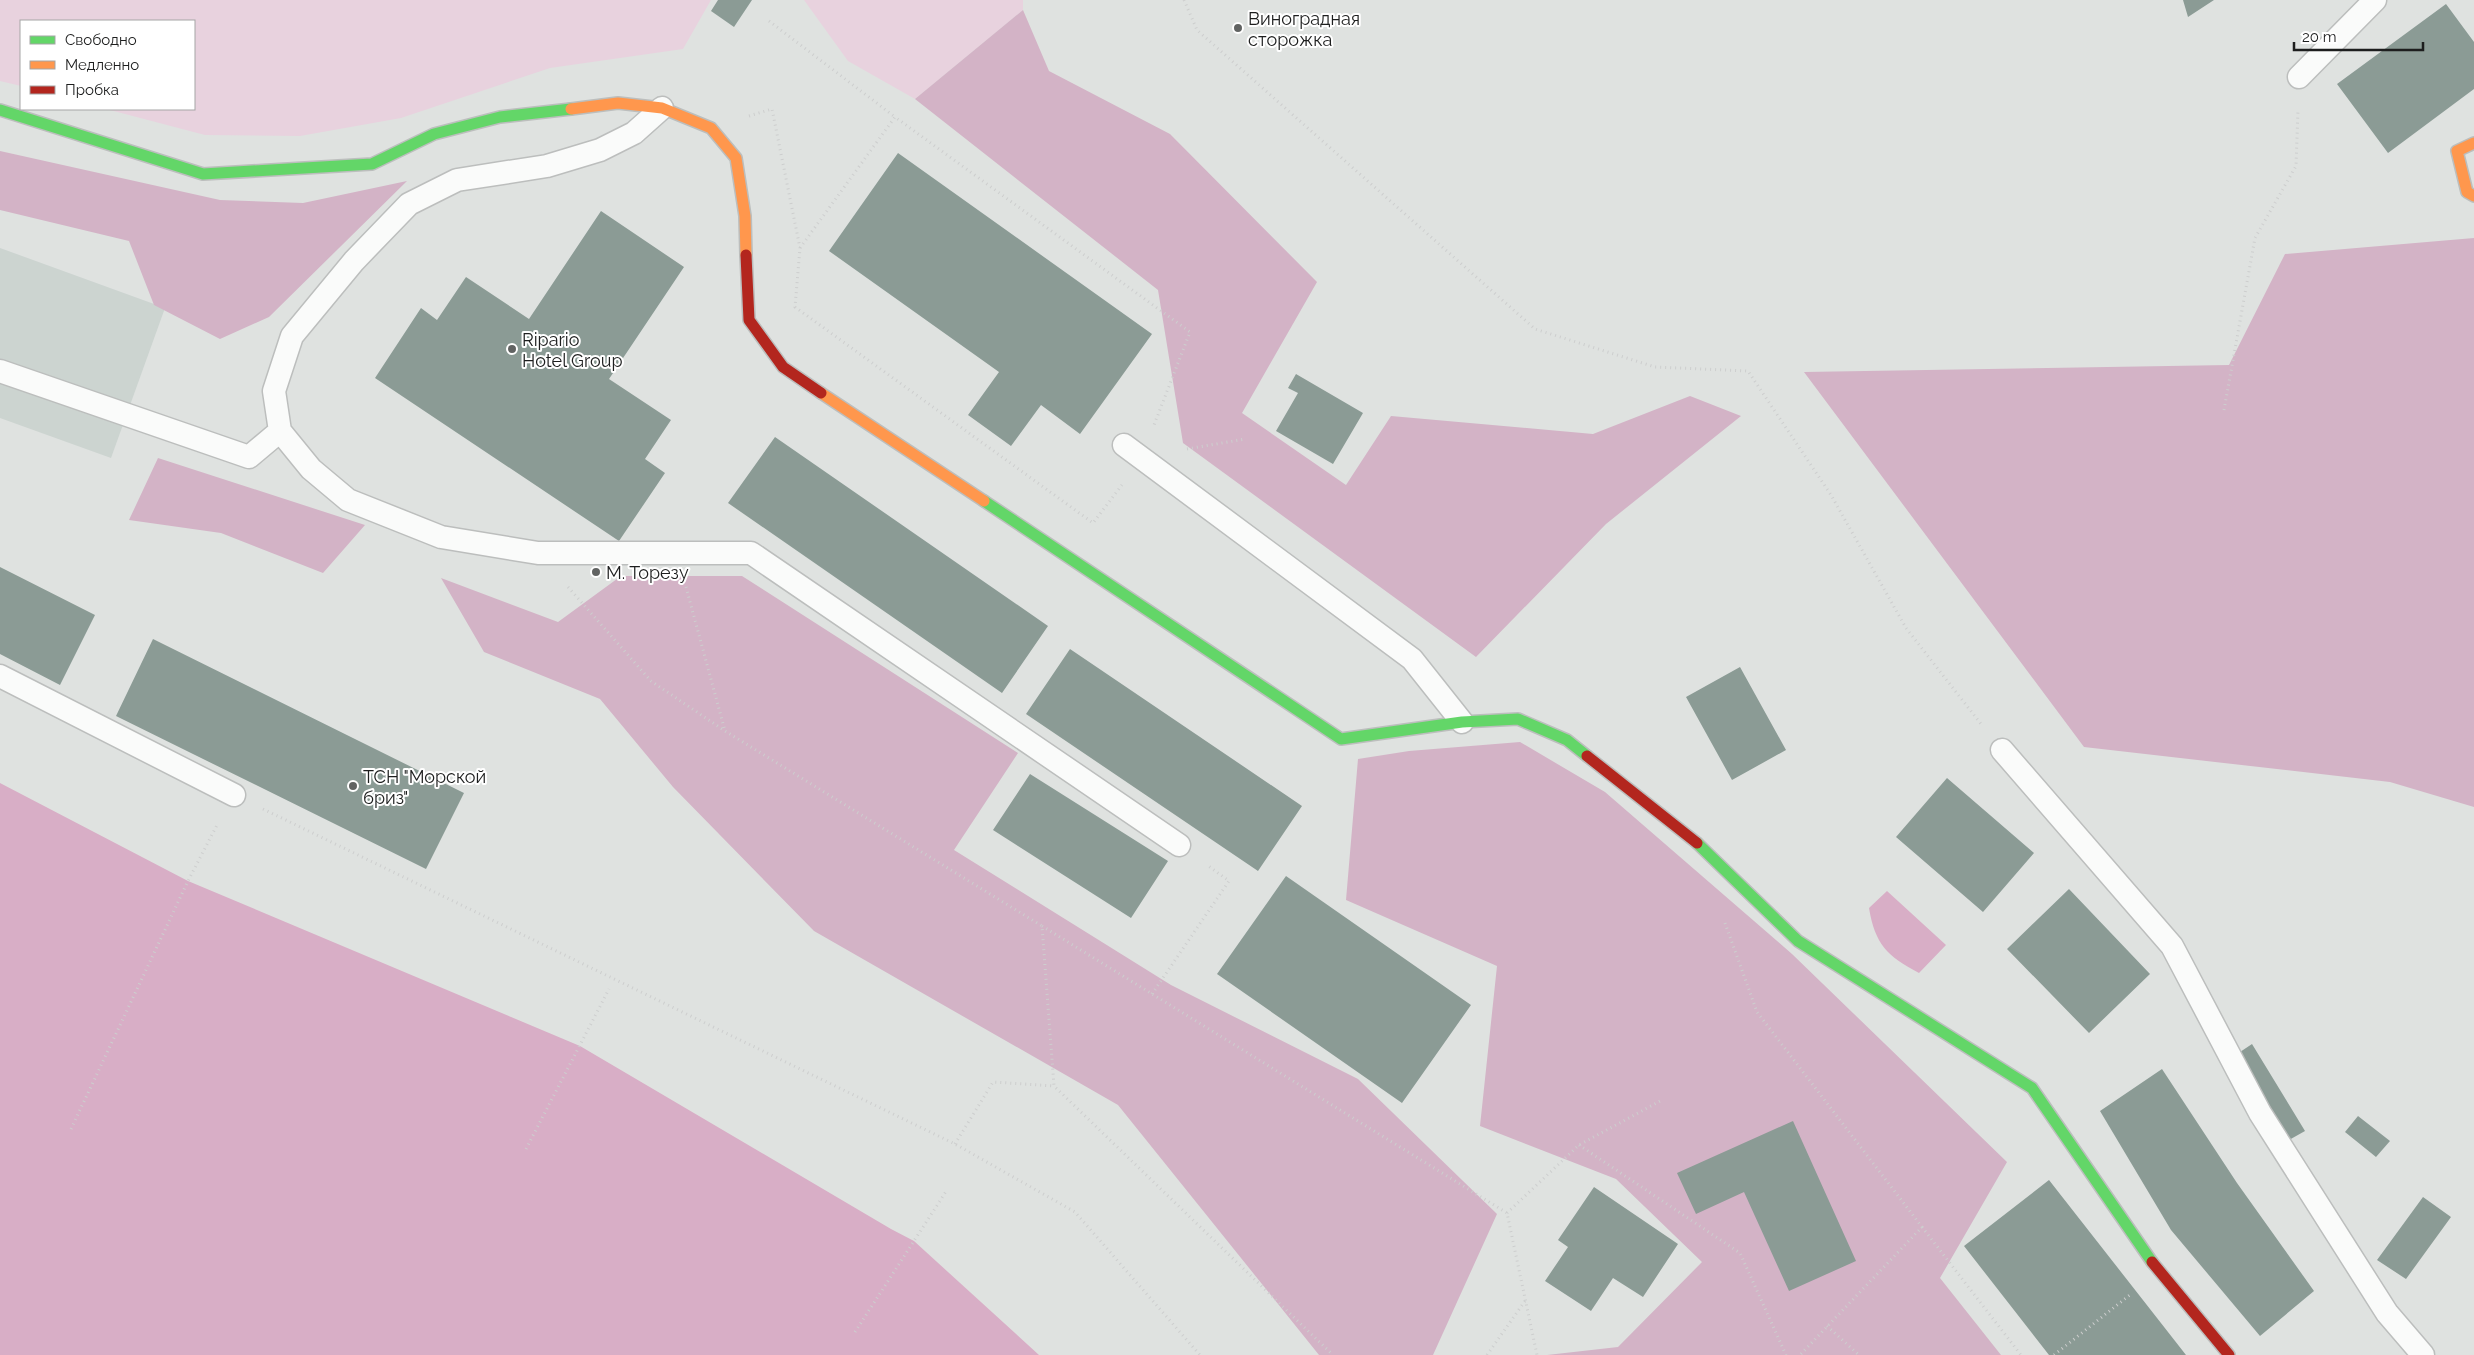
<svg xmlns="http://www.w3.org/2000/svg" width="2474" height="1355" viewBox="0 0 2474 1355" font-family="Raleway,sans-serif">
	<rect width="100%" height="100%" fill="#dfe2e0"/>
	<!-- built -->
	<path fill="#ccd4d0" d="M0,248l165,60 -54,150 -111,-40z"/>
	<!-- green -->
	<path fill="#e8d2de" d="M0,0h711l-28,49 -133,19 -149,50 -101,18 -95,-1 -99,-26h88v-88h-173v65l-21,-5z
		M804,0h219v10l-108,89 -67,-38z"/>
	<!-- forest -->
	<path fill="#d3b3c6" d="M1023,10l26,61 121,63 147,148 -75,131 104,72 45,-69 202,18 97,-38 51,20 -135,108 -130,133 -293,-214 -25,-153 -243,-191z
		M0,151l220,49 83,3 104,-22 -138,136 -49,22 -66,-34 -25,-64 -129,-31z
		M2474,238v569l-84,-25 -306,-35 -280,-375 425,-7 56,-111z
		M158,458l207,67 -42,48 -102,-40 -92,-13z
		M621,576h121l276,177 -64,97 217,135 187,94 139,135 -64,141h-114l-201,-250 -304,-174 -141,-144 -73,-88 -116,-47 -43,-74 117,44z
		M1520,742l85,50 187,162 215,208 -67,116 61,77h-454l71,-8 84,-85 -86,-83 -136,-53 17,-160 -151,-66 12,-141 51,-8z"/>
	<!-- water -->
	<path fill="#d8aec6" d="M0,783l188,98 392,165 311,183 23,12 125,114h-1039z
		M1887,891l59,54 -27,28c-32,-17 -44,-29 -50,-65z"/>
	<!-- building -->
	<path fill="#8b9b95" d="M718,0h34l-18,27 -23,-16z
		M2183,0h31l-26,17z
		M2446,4l28,38v47l-86,64 -51,-69z
		M898,153l254,181 -72,100 -39,-29 -30,41 -43,-31 31,-43 -170,-121z
		M601,211l83,56 -75,112 62,41 -26,39 20,14 -46,68 -244,-163 46,-70 16,12 29,-43 63,42z
		M1296,374l67,39 -30,51 -57,-33 22,-38 -10,-5z
		M775,437l273,189 -46,67 -274,-190z
		M0,567l95,48 -35,70 -60,-31z
		M153,639l311,154 -38,76 -310,-153z
		M1070,649l232,157 -44,65 -232,-157z
		M1740,667l46,83 -54,30 -46,-83z
		M1030,774l138,87 -37,57 -138,-88z
		M1947,778l87,75 -51,59 -87,-75z
		M1286,876l185,129 -69,98 -185,-129z
		M2069,889l81,85 -61,59 -82,-84z
		M2252,1044l53,87 -16,9 -52,-86z
		M2162,1069l75,114 77,108 -54,45 -89,-106 -71,-119z
		M2358,1116l32,25 -14,16 -31,-25z
		M1793,1121l63,140 -67,30 -45,-99 -48,22 -19,-41z
		M2049,1180l137,175h-137l-85,-109z
		M1594,1187l84,57 -35,53 -30,-19 -22,33 -46,-30 23,-34 -10,-7z
		M2423,1197l28,20 -45,62 -29,-19z"/>
	<g fill="none" stroke-linecap="round" stroke-linejoin="round">
		<defs>
			<path id="lane" d="M2299,77l76,-77
				M662,108l-28,25 -34,17 -53,16 -90,14 -48,24 -55,57 -62,75 -18,55 6,40 31,38 37,31 93,37 97,16h213l428,292
				M0,371l249,86 31,-26
				M1124,445l288,214 50,63
				M0,676l234,119
				M2002,750l170,196 88,167 127,200 36,42"/>
			<path id="fast" d="M0,110l203,64 169,-10 62,-30 66,-17 71,-8
				M984,501l357,238 121,-17 56,-3 49,21 20,16
				M1697,843l101,98 234,147 120,174"/>
			<path id="slow" d="M571,109l47,-6 44,5 49,20 25,30 9,58 1,39
				M2474,143l-17,8 10,41 7,4
				M821,393l163,108"/>
			<path id="jam" d="M746,255l3,65 34,47 38,26
				M1587,756l110,87
				M2152,1262l77,93"/>
		</defs>
		<!-- lane casing -->
		<use href="#lane" stroke="#bcbebd" stroke-width="25"/>
		<!-- fast casing -->
		<use href="#fast" stroke="#bcbebd" stroke-width="14"/>
		<!-- slow casing -->
		<use href="#slow" stroke="#bcbebd" stroke-width="14"/>
		<!-- jam casing -->
		<use href="#jam" stroke="#bcbebd" stroke-width="14"/>
		<!-- path -->
		<path stroke="#cdcece" stroke-width="3" stroke-dasharray="1 4" stroke-linecap="butt" d="M1184,0l13,30 338,299 120,38 93,4 83,124 75,133 75,96
			M769,21l126,96
			M749,116l23,-7 28,139 -5,59 298,216 29,-38
			M800,248l95,-131 295,215 -36,93
			M2224,410l31,-172 41,-72 2,-56
			M1187,449l58,-10
			M568,587l83,94 74,50 317,195 12,160 279,269
			M686,587l39,144
			M263,809l692,335 120,68 125,143
			M1725,923l32,89 165,215 -122,128
			M1042,926l465,287 30,142
			M1152,994l77,-113 -22,-16
			M71,1129l117,-248 29,-56
			M955,1144l38,-62 61,4
			M1579,1145l161,108 46,102
			M526,1149l83,-160
			M1507,1213l72,-68 83,-45
			M1922,1227l99,128
			M1827,1326l32,29
			M855,1332l92,-142
			M1487,1355l38,-54
			M2054,1355l77,-61"/>
		<!-- lane -->
		<use href="#lane" stroke="#fafbfa" stroke-width="22"/>
		<!-- fast -->
		<use href="#fast" stroke="#63d668" stroke-width="11"/>
		<!-- slow -->
		<use href="#slow" stroke="#ff974d" stroke-width="11"/>
		<!-- jam -->
		<use href="#jam" stroke="#b3261e" stroke-width="11"/>
	</g>
	<!-- markers -->
	<g fill="#616362" stroke="#fff" stroke-width="2">
		<circle cx="1238" cy="28" r="5"/>
		<circle cx="512" cy="349" r="5"/>
		<circle cx="596" cy="572" r="5"/>
		<circle cx="353" cy="786" r="5"/>
	</g>
	<g text-anchor="middle" dominant-baseline="central" stroke-width="4" stroke-linejoin="round" paint-order="stroke">
		<!-- poi labels -->
		<g font-size="18" fill="#1d1e1e" stroke="#fff" text-anchor="start">
			<text x="1248" y="18">Виноградная<tspan x="1248" dy="21">сторожка</tspan></text>
			<text x="522" y="339">Ripario<tspan x="522" dy="21">Hotel Group</tspan></text>
			<text x="606" y="572">М. Торезу</text>
			<text x="363" y="776">ТСН "Морской<tspan x="363" dy="21">бриз"</tspan></text>
		</g>
	</g>
	<!-- legend -->
	<rect x="20" y="20" width="175" height="90" fill="#ffffff" stroke="#a5a5a5"/>
	<rect x="30" y="36" width="25" height="8" fill="#63d668" stroke="#a5a5a5"/>
	<text x="65" y="45" font-size="15" fill="#1d1e1e">Свободно</text>
	<rect x="30" y="61" width="25" height="8" fill="#ff974d" stroke="#a5a5a5"/>
	<text x="65" y="70" font-size="15" fill="#1d1e1e">Медленно</text>
	<rect x="30" y="86" width="25" height="8" fill="#b3261e" stroke="#a5a5a5"/>
	<text x="65" y="95" font-size="15" fill="#1d1e1e">Пробка</text>
	<!-- scale -->
	<path d="M2294 42v8h129v-8" fill="none" stroke="#1d1e1e" stroke-width="2.5"/>
	<text x="2302" y="42" font-size="15" fill="#1d1e1e" stroke="#ffffff" stroke-width="4" paint-order="stroke">20 m</text>
</svg>
